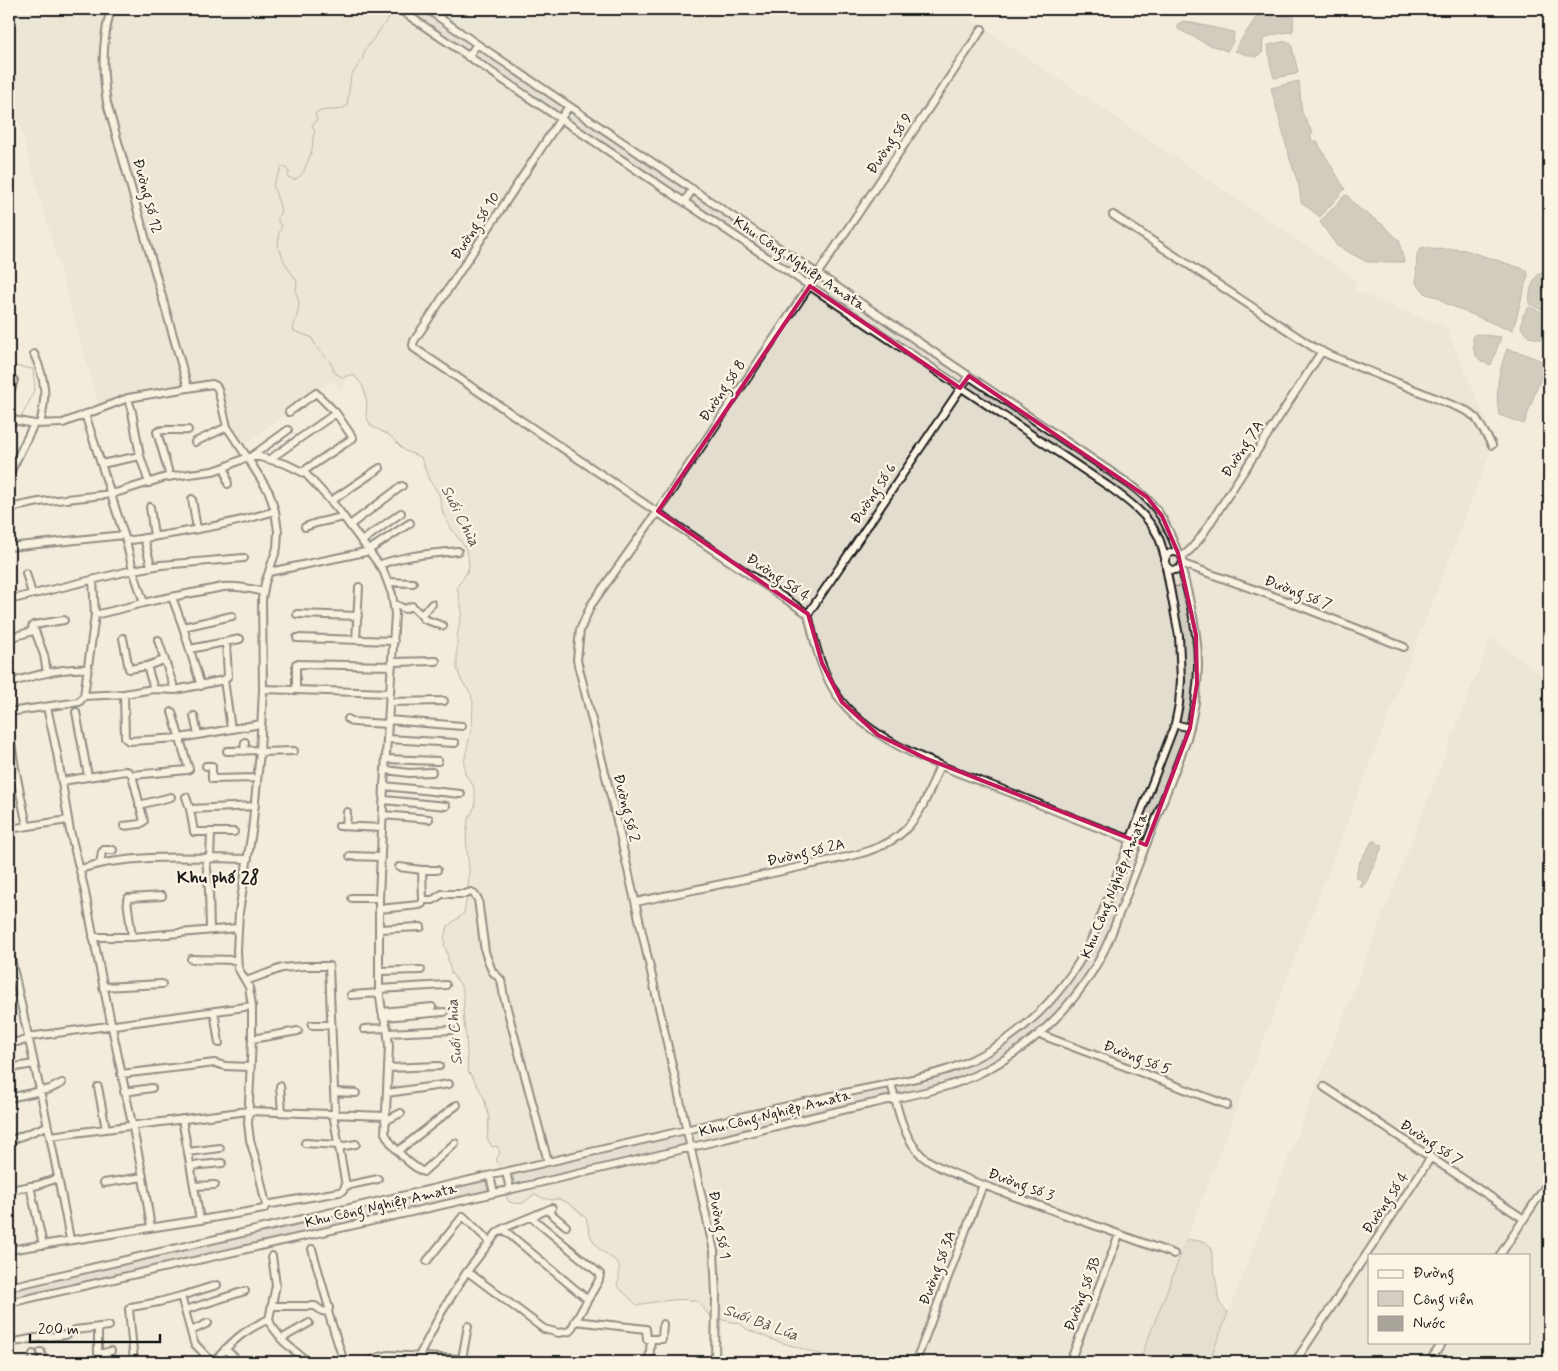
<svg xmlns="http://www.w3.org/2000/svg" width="1558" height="1371" viewBox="0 0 1558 1371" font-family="Mynerve,sans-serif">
	<rect width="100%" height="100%" fill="#f3ecdd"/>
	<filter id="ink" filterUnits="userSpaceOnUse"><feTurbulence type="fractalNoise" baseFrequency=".02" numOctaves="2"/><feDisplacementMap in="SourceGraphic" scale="10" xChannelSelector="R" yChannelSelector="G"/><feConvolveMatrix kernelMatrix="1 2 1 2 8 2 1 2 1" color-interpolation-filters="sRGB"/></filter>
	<g filter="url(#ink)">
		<!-- built -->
		<path fill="#e3ddcf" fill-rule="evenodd" d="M9,9h946l402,271 -4,10 93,37 49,113 -356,922h-293l-73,-22 -27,-11 -5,-5 -30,-7 -13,-15 -6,-2h-13l-42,5 -18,-17 -2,-4 2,-4v-14l-2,-4 -19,-14 -7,-11 -5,-19 -11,-10 -13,-8 -16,-1 -11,-5 -11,10h-5l-10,-2 -4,-8 -9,-34 4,-8 -3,-6 -5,1 -5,-9 2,-20 -5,-20 -12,-22 -4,-4 -2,-36 -2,-13 -1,-13 1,-6 -1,-13 -3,-7 -9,-11 -5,-24 -2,-3 1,-6 -1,-3 4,-11 9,-8 5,-1 2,-4 3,-8 2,-35 -3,-31 2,-19 5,-9 2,-12 -2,-14 -8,-11 -1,-11 8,-37 1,-23 -2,-9 -10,-14 -4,-12v-32l5,-25 -5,-24 6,-9 6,-12 -1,-11 -3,-8 -13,-17 -9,-16 -4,-20 -10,-14 -8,-23 -16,-6 -16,-16 -15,-7 -5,-5 -3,-7 1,-13 -2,-10 -3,-8 -7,-9 -5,-1 -9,15 -10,-10 -89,66 -14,-19 -11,-42 -118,22 -90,-319z
			M1491,637l58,44v681h-340zM1369,1255h160v87h-160z"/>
		<!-- green -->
		<path fill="#d3cec1" stroke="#78756e" d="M403,9h20l51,36 -6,9z
			M477,47l90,60 -6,9 -90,-61z
			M569,109l121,81 -5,9 -122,-82z
			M692,192l124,83 -6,8 -123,-83z
			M818,276l148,101 -5,8 -149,-101z
			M968,379l166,111 20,18 10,18 -2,5 -4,1 -8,-13 -187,-133z
			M1184,585c4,20 9,40 11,61 2,27 -2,53 -7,80l-11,-3c2,-14 5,-28 7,-42 2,-32 -6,-63 -11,-94z
			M1177,726l10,3 -43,114 -11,-3z
			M1132,842l11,4c-8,21 -17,43 -25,64 -6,16 -12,33 -21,49 -30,53 -81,99 -138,120 -20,8 -42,12 -63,16l-3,-10 74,-20 26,-13 22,-15 54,-55 24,-38z
			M891,1086l2,10 -201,49 -4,-13 97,-23z
			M685,1133l4,12 -174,40 -3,-12z
			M485,1179l3,13 -479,108v-11z
			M1187,1239l18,3 6,5 8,55 9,11 -19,49h-70z"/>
		<!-- water -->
		<path fill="#aaa59b" stroke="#716e68" d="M1255,9h39l-1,22c-10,3 -22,2 -30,9l-1,13 -7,4 -20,-6 2,-5 20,-30z
			M1183,21l51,11 -1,10 -6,9 -20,-7 -29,-15v-5z
			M1286,41l5,2 7,29 -2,2 -22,4 -4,-15 -2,-18z
			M1299,81l3,32 11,21 -3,2 3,6 3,-2 29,49 -25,28 -19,-15 -2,-16 -9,-27 -19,-71z
			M1347,195l10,12 26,18 17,16v4l4,17h-37l-30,-16 -17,-24 24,-26z
			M1422,247c14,5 28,0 43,3l62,20 1,5 -15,55 -9,-2 -59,-25 -7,-6 -12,-3 -10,-11 1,-29z
			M1549,268v43l-2,1 -18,-8c1,-17 4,-30 20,-36z
			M1529,307l20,8v26l-20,-4 -8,-9 2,-13z
			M1475,334l26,3 -10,28c-17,-5 -18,-13 -18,-29z
			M1507,349l15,4 22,9v6l-20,56 -25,-9c-4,-24 -1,-42 8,-66z
			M1372,841h3l3,3 4,1v2l-14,32 -6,8h-3l3,-7 -5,-2c-2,-15 9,-24 15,-37z"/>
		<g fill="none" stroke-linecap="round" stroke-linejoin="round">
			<!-- stream -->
			<path stroke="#716e68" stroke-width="1" d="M398,10l-8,6 -25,34 -3,10 -11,16 -4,30c-11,7 -19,2 -30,6l-2,3 2,4 -5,7 3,5c-3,7 -2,12 -3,19 -1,4 -2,4 -3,8 -4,10 -5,17 -15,22l-6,-3 1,-5 -4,-5h-3l-9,18 8,25 -3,8v5l4,3 -3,7 -1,14c4,5 4,11 7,16 4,6 8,13 12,18l-1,11 3,10 -1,10 -5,16 1,3 17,6 8,14 5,4 7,9 4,9 7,4 9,-2 4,1 7,9 3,8 2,10 -1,13 5,10 18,9 16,16 16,6 8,23 10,14 4,20 9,16 13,17 3,8 1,11 -2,6 -10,15 5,24 -5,25v32l4,12 10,14 2,9 -1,22 -8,38 1,11 8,11 2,10v11l-7,14 -2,19 3,31 -1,21
				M9,365l24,4c0,5 2,13 2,18 -2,7 -10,25 -15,31
				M9,435l7,-12
				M467,897l-3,16 -16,13 -4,11 1,3 -1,6 2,3 5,24 9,11 3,7 1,13 -1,6 1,13 2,13 2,36 4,4 12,22 5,20 -2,20 5,9 5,-1 3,6 -4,8 2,3
				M505,1194l4,8c15,4 14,0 26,-8l7,4 10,2 6,-1 8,3 9,6 11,10 5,19 7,11 19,14 2,4v14l-2,4 2,4 18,17c13,-2 53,-10 62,-2 5,4 7,11 13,14
				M719,1319l22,5 5,5 27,11 73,22"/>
			<defs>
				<path id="minor" d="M111,9c-9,30 -9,63 -4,94l81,285
					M399,9l135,92 574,385c19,14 39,28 50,50 3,6 5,15 7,22
					M427,9l50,35 658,444c25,20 32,37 43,65
					M468,57l9,-13
					M569,106l-155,235 -1,4 1,3 394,266c7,30 14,63 34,88 37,46 118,71 172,92 44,18 87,36 132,51
					M684,202l9,-13
					M1113,215l200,132 16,8 138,56 9,7 16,27
					M34,354c12,27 13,41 6,70
					M9,397l5,-17
					M128,398l4,14 8,44 9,27
					M289,412l27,-19 20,20 17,25 -51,34
					M85,414l41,127 7,29 11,33
					M9,419l25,5 29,-1 65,-25 84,-14 4,2 2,3 9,38 20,30 22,35 6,19 3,20 -1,17 -12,35 -3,16 1,90 -3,63 -8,79 -13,81 -2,39 1,17 11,19 3,19v33l-4,85 2,16 7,24 9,41 -2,4 -64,11
					M195,442l32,-15
					M252,456l36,-26
					M270,459l66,-46
					M101,464l39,-8
					M225,467l3,17
					M9,475l25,-51
					M170,477l-13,-45c5,-4 22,-1 31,-2
					M192,499l5,30
					M331,501l49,-33
					M14,507l25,-5 73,-8 54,-17 47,-6 12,-4 22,-10h13l26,7 20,10 31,34 46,62 9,24 3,20 -11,172 -5,112v91l3,23 5,16 2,18 -4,87c7,15 24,31 38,39l32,-29
					M150,507l4,29
					M350,525l52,-39
					M305,527l11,-4 27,-6
					M144,538l7,28
					M126,541c50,-8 100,-15 149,-30
					M362,541l39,-28
					M9,547l115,-12
					M369,550l41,-27
					M1165 561a9 9 0 1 1 18 0a9 9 0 1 1-18 0Z
					M1182,557l9,-8 10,-12 121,-186
					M1183,564l101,36 120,47
					M379,565c25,-10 53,-11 79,-14
					M269,572l101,-21
					M26,573l6,21
					M388,582l25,1
					M172,597l11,30 18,59
					M9,600l124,-30 28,-5 83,-7
					M394,604l11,5 7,-3 9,9 11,-11
					M297,614l61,2
					M808,614l161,-238
					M95,615l61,-15 67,-13c14,-1 26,1 40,5
					M421,615l3,4 19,7
					M183,627l49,-11
					M33,631l-1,-4 2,-2 30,-5
					M9,638l24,-7h2l9,24 3,18
					M123,638l6,31 18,-3
					M297,638l97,3
					M158,640l17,50
					M356,640l3,-53
					M190,649l50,-10
					M392,662l44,-1
					M224,680l7,49
					M9,683c25,-7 52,-16 79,-14
					M154,689l-7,-23 17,-6
					M263,689l127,4
					M296,690v-26l96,2
					M1548,692l1,1
					M124,694l1,44 4,3 51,-3 81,-14
					M84,696l40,-2 29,-5 22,1 49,-10 4,-4 -2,-34
					M389,702l55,-1
					M47,707l10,46 13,78 14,56 12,63 47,227 8,51
					M9,712l70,-10 5,-6 11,-81 -2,-35
					M76,712l12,64
					M194,716l4,19
					M348,719l5,3 35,2
					M388,720l74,6
					M1175,724l15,4
					M9,729l6,39 12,58
					M388,739l67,4
					M227,751l33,-1
					M244,751l1,-9
					M260,752l34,-1
					M386,759l52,2
					M206,766h6v13h1l44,-1
					M386,770l23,3 23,-1
					M62,781l64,-10 3,1 3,3 55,-5 2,-1 -2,-6 -15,-51
					M384,786l77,8
					M186,797l4,12 4,23h17l-1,27
					M384,800l62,6
					M139,805l32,-8
					M190,809l65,-3
					M383,815l46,4
					M124,826l16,-2 4,-3 -12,-46
					M339,826l43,2
					M346,826l1,-14
					M9,829l59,-9
					M211,832h23
					M350,856l31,1
					M206,859l3,31 1,40
					M100,864l2,-12 2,-2h9
					M399,867l23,3 1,30
					M80,869c53,-16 113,-11 168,-10
					M422,870h15
					M352,898h27
					M636,902c56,-12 112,-23 168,-36 30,-7 77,-12 100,-35 19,-19 26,-41 36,-66
					M379,909l40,-4 3,-1 1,-4h10l9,-6h23l6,-2 2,1 5,6 7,53 7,19 9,9 3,17 44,165
					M379,929l42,-2
					M93,937h39l106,-9
					M132,937l-5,-37 1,-2 34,-2
					M9,949l41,187 20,103
					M191,959l46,1
					M379,971l42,-1
					M246,981l36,-13 22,-2h25l6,148
					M103,987l59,-3
					M379,989l67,-4
					M351,995l29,-2
					M9,1001l10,-2
					M214,1011l5,32
					M382,1012l50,-5
					M383,1017l61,-5
					M312,1025h19
					M364,1029l23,-1
					M388,1033l63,-3
					M1039,1034l188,71
					M28,1037l224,-31
					M252,1039l46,-8
					M9,1043l19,-3
					M9,1068l25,-4
					M388,1068l51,-2
					M121,1074l94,-11 10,3 25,1
					M891,1083c7,26 11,53 31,73 17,15 68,31 91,40 54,19 107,39 161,58
					M280,1086l2,26
					M98,1087l8,42
					M1324,1087l200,132
					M124,1092l28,-4
					M334,1092l22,1
					M387,1093l62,-9
					M9,1098l41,-9 12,-6
					M333,1114l13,72
					M385,1121l16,-8
					M50,1136l198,-25 137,5
					M9,1141l38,-15
					M305,1143l34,2
					M339,1147l17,-3
					M398,1151l59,-46
					M188,1152l32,-4
					M191,1166l31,-3
					M506,1172l4,17
					M490,1176l4,17
					M104,1183l39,-6
					M30,1186l13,59
					M194,1186l21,-1
					M9,1190l29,-5 20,-7
					M266,1205l73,-13 4,-1 2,-5 33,-7
					M547,1210l19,16
					M503,1229l84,70
					M312,1249l17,59 -1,4 16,50
					M9,1250l191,-30 -18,-101
					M1500,1255l49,-74
					M272,1256l4,29 -7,34 2,6 13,17 24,20
					M427,1261l36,-45 27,26
					M468,1272l76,57 15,4 11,-2 29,-51 1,-6 -69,-57
					M9,1287l677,-157c53,-13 106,-25 159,-37 36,-8 73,-13 107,-25 65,-24 117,-76 144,-139l79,-205 4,-20 2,-24 -2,-44 -13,-69
					M181,1296l36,-11
					M9,1303c238,-55 478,-106 716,-164 48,-12 96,-25 145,-35 38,-9 78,-14 114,-33 55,-28 100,-75 125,-131l77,-198c10,-34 15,-72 10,-107 -3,-23 -9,-46 -15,-69
					M273,1306h42l7,5 6,1
					M185,1310l60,-19
					M575,1321l71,8 1,10h4l-2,23
					M98,1328v34
					M191,1331l17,-8
					M281,1339l28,-16
					M651,1339h11l1,-15
					M9,1343l27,-5 30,-3 9,-5 34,-4
					M9,1347l2,15
					M225,1349l15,13
					M41,1352l2,10
					M33,1354l1,8
					M99,1354l12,-3
					M462,1359l6,-33
					M916,1361l67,-176
					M134,1362l-5,-53 2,-2 28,-5 22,-6 13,47 18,19
					M214,1362c19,-22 29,-31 55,-43
					M368,1362l11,-5 10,-2 122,7
					M416,1362l25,-49 25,-40 30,-39 8,-6 48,-20
					M715,1362l1,-67 -2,-44 -98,-434 -39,-157 3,-30 11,-25 67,-94 324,-482
					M1070,1362l49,-127
					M1295,1362l136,-205
					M1429,1362l14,-20"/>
			</defs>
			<!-- minor casing -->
			<use href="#minor" stroke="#1c1c1c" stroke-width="10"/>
			<!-- minor -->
			<use href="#minor" stroke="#fcf5e5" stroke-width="6"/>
		</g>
	</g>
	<!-- marked area -->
	<path d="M0 0H1558V1371H0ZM810,286l150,102 9,-12 178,121 15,19 16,37 18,82 1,48 -7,45 -44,117 -221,-87 -47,-23 -36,-33 -20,-39 -14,-49 -150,-103z" fill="#f3ecdd" fill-opacity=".55" fill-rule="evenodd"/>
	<path fill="none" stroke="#c2185b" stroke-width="4" stroke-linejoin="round" d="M810,286l150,102 9,-12 178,121 15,19 16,37 18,82 1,48 -7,45 -44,117 -221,-87 -47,-23 -36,-33 -20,-39 -14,-49 -150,-103z"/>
	<g text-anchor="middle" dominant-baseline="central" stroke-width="4.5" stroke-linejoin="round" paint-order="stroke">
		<!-- street labels -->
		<g font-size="15" fill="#1c1c1c" stroke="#fcf5e5">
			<text transform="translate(890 144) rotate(-56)">Đường số 9</text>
			<text transform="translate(147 196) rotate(75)">Đường số 12</text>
			<text transform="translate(476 226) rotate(-57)">Đường số 10</text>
			<text transform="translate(799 264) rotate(34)">Khu Công Nghiệp Amata</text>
			<text transform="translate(723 391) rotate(-56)">Đường số 8</text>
			<text transform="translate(1243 449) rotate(-57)">Đường 7A</text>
			<text transform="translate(874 494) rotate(-56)">Đường số 6</text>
			<text transform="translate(778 578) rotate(34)">Đường Số 4</text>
			<text transform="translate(1298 593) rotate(21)">Đường số 7</text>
			<text transform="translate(626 808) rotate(76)">Đường số 2</text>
			<text transform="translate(806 853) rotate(-13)">Đường số 2A</text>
			<text transform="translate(1115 886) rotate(-68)">Khu Công Nghiệp Amata</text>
			<text transform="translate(1137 1058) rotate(21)">Đường số 5</text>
			<text transform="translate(775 1114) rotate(-14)">Khu Công Nghiệp Amata</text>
			<text transform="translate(1431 1143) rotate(33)">Đường số 7</text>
			<text transform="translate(1021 1185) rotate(20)">Đường số 3</text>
			<text transform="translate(1386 1203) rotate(-56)">Đường số 4</text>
			<text transform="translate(381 1206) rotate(-13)">Khu Công Nghiệp Amata</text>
			<text transform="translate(719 1225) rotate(80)">Đường số 1</text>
			<text transform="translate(938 1268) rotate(-69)">Đường số 3A</text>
			<text transform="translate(1083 1294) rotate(-69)">Đường số 3B</text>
		</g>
		<!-- water labels -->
		<g font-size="16" font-style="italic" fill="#55534f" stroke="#fcf5e5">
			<text transform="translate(460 516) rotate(63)">Suối Chùa</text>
			<text transform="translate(455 1032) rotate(-94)">Suối Chùa</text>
			<text transform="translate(761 1323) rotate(20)">Suối Bà Lúa</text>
		</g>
		<!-- quarter labels -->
		<g font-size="18" font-weight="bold" fill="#1c1c1c" stroke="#fcf5e5">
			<text x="218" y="878">Khu phố 28</text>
		</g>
	</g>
	<!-- margin -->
	<rect width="1558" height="1371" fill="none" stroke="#fcf5e5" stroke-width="30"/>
	<rect x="15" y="15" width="1528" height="1341" fill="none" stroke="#1c1c1c" stroke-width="2" filter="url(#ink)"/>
	<!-- legend -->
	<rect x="1368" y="1254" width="162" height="90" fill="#fcf5e5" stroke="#a29e95"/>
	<rect x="1378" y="1270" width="25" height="8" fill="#fcf5e5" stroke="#a29e95"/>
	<text x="1413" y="1278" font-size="15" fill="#1c1c1c">Đường</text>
	<rect x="1378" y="1291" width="25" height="15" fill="#d3cec1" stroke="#a29e95"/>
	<text x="1413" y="1304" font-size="15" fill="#1c1c1c">Công viên</text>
	<rect x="1378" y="1316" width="25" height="15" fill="#aaa59b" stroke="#a29e95"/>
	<text x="1413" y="1328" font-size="15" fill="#1c1c1c">Nước</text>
	<!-- scale -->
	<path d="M30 1334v8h130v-8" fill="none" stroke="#1c1c1c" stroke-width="2.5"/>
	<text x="38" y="1334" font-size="15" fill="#1c1c1c" stroke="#fcf5e5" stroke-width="4" paint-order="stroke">200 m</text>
</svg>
